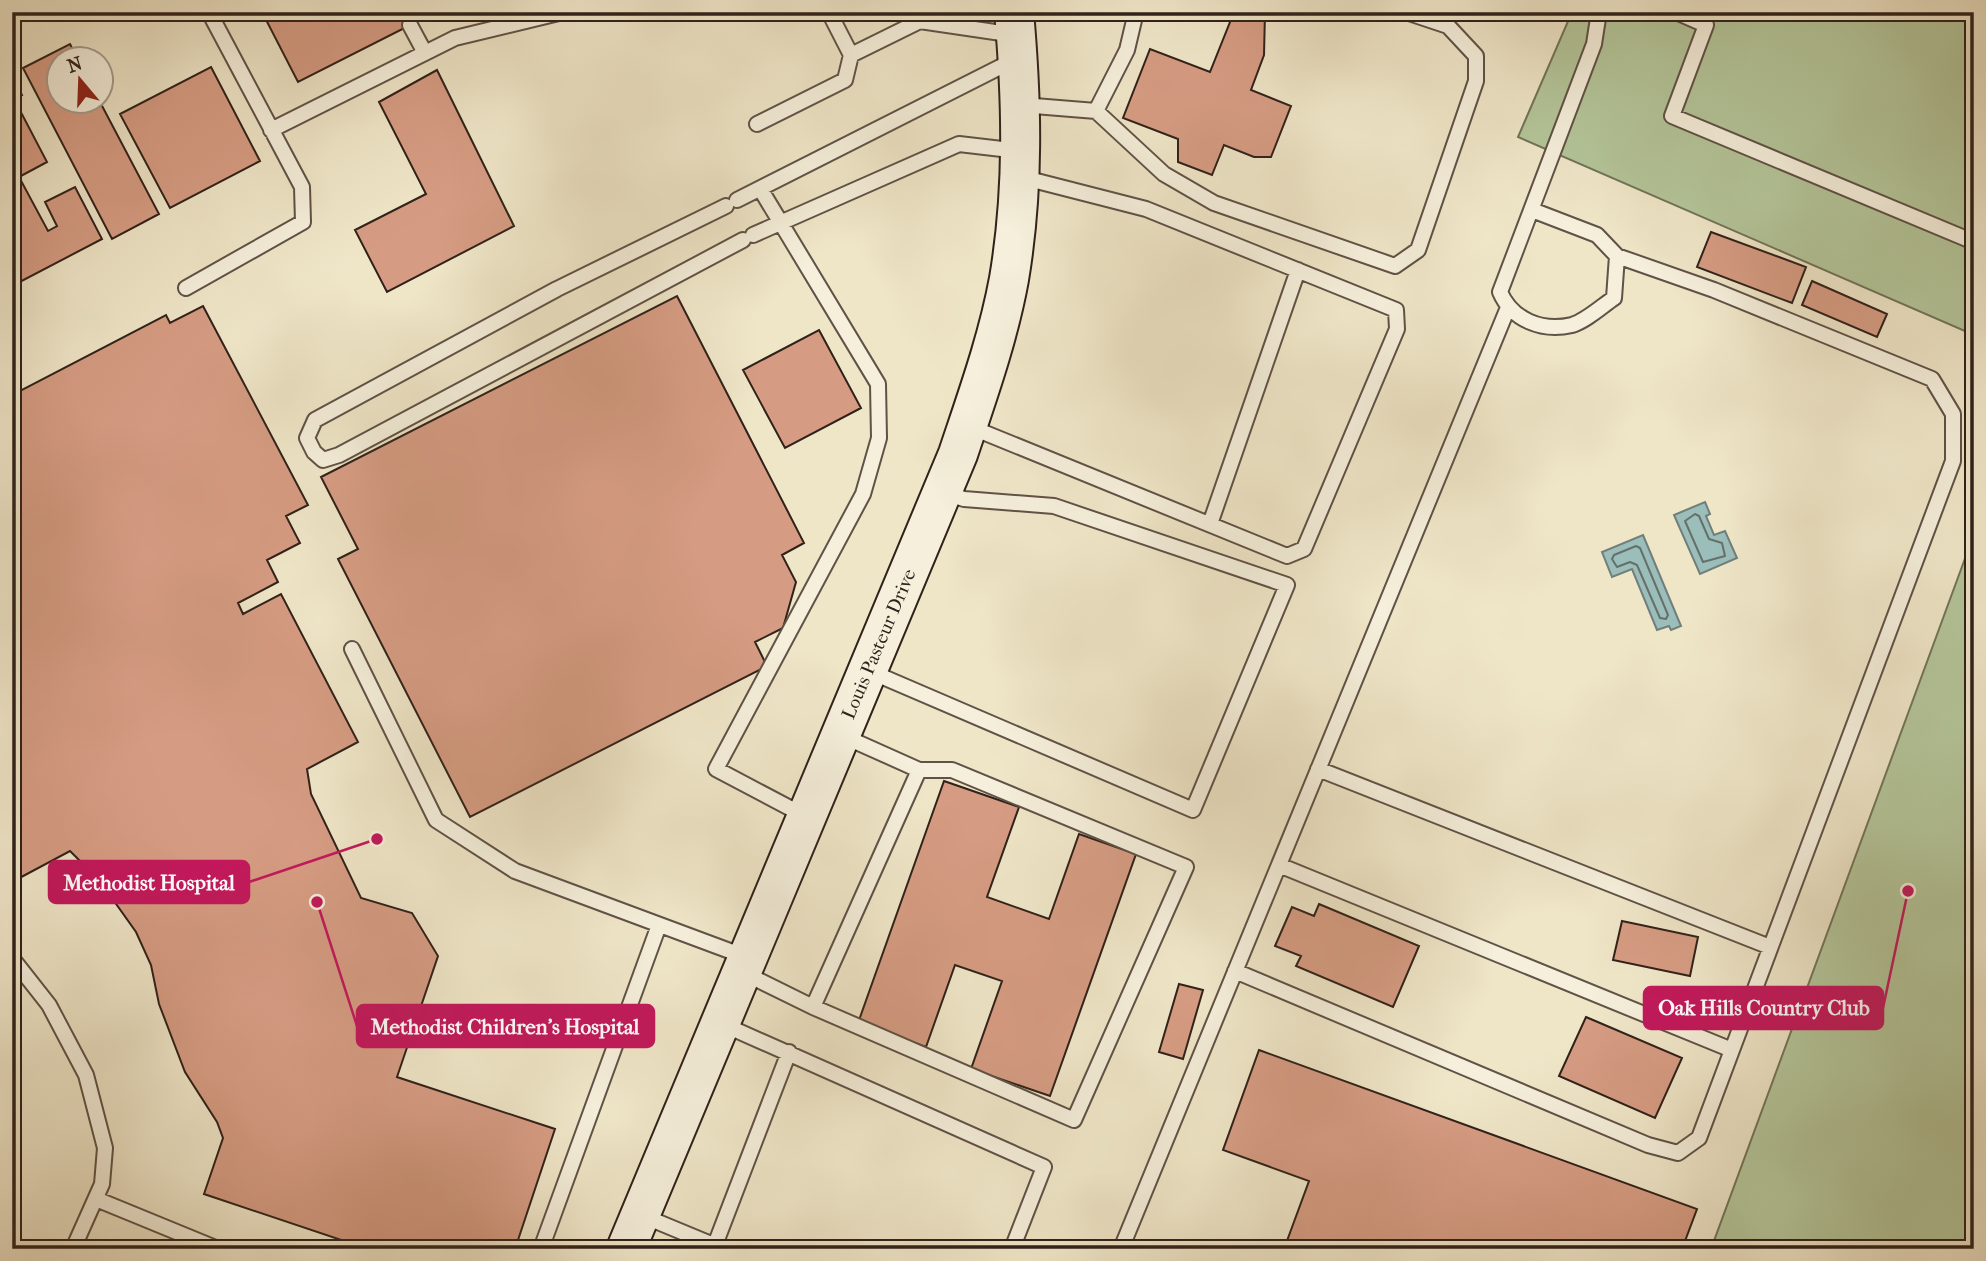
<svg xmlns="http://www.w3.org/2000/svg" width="1986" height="1261" viewBox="0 0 1986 1261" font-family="'IM FELL French Canon',serif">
	<rect width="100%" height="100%" fill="#efe6c8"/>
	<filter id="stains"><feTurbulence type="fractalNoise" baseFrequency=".00286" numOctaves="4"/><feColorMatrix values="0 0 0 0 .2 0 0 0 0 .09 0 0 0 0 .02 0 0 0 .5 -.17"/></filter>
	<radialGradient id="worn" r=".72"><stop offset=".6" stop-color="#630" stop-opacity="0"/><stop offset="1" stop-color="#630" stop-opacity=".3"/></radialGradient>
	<!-- green -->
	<path fill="#b4c69a" stroke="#72745a" stroke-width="2" d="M1572,12h402v323l-456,-198z
		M1974,534v715h-263z"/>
	<!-- water -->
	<path fill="#9bbebb" stroke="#707f7b" stroke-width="2" d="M1705,502l5,12 -4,2 8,19 11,-4 12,27 -37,16 -26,-59z
		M1643,535l38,91 -10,4 -2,-4 -12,4 -25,-61 -20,8 -10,-25z"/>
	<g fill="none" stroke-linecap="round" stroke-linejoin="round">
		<!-- shore -->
		<path stroke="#66706a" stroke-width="2" d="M1695,514l4,2 10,23 13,4 3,13 -22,6 -18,-41z
			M1636,546l4,2 28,67 -2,4 -6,-1 -23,-53 -7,-3 -13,5 -5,-8 2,-4z"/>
	</g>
	<!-- building -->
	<path fill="#d69c83" stroke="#30211a" stroke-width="2" d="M262,12h174l-138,70z
		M1230,12h35l-1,43 -13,35 40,16 -20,51h-17l-30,-12 -12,30 -34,-13v-23l-55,-21 27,-69 60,23 20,-50z
		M12,35l8,14 -8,4z
		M70,44l8,16h-18v42h40l59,112 -47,25 -89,-171z
		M211,67l49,94 -90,47 -50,-94z
		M437,70l77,156 -127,66 -32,-62 71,-36 -47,-92z
		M12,76l10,19 -8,4 33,63 -28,15 29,54 9,-5 -12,-24 30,-15 27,52 -90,47z
		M1711,232l95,35 -14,36 -95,-36z
		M1812,281l75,33 -10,23 -75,-32z
		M677,296l127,247 -22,12 14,27 -13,46 -28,14 12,24 -297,151 -132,-258 20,-10 -37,-72z
		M203,306l105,199 -22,11 14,27 -33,17 11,22 -40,21 5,11 38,-20 77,148 -51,27 4,25 50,104 51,15 26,43 -41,121 158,52 -40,120h-147l-164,-55 19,-56 -6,-16 -32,-50 -26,-68 -8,-39 -15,-33 -37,-52 -29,-29 -58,31v-487l154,-80 4,8z
		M819,330l42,78 -76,40 -42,-78z
		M944,781l75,26 -32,90 62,22 30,-85 57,20 -86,242 -79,-27 31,-88 -47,-16 -29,82 -68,-24z
		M1319,904l100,42 -26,61 -97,-41 5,-10 -26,-10 17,-39 22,9z
		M1622,921l76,16 -8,39 -77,-16z
		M1179,984l24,6 -20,69 -24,-7z
		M1586,1017l96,41 -27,60 -96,-42z
		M1259,1050l438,159 -15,40h-398l25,-68 -86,-31z"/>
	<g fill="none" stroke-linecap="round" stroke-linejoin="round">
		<defs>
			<path id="lane" d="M829,12l22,43 69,-34 95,14
				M1676,12l30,13 -34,91 302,126
				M410,25l15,28
				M1022,105l74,6 68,63 50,29 181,63 23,-16 58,-169v-25l-28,-30 -42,-14
				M1096,111l31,-61 9,-38
				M757,124l88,-44 6,-25
				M271,130l184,-92 108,-26
				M761,190l117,194 1,54 -16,56 -147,275 89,47
				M737,200l277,-140
				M726,206l-169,83 -242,131 -8,18 7,14 9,8 16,-5 404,-215
				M1532,210l65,25 20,21 -3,42c-12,8 -28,23 -42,27 -30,7 -60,-5 -72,-33l94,-248 5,-32
				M753,235l206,-91 60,7
				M186,288l117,-66 -1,-35 -93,-175
				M968,426l319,130 17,-7 93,-220 -1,-19 -250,-101 -125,-32
				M1210,524l88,-254
				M352,649l84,171 79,51 231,86
				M869,671l324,139 94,-225 -233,-79 -90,-7 -19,-6
				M1318,769l452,178
				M1279,865l453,185
				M12,958l37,47 37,70 19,73 -3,36 -29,65
				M1235,971l413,174 30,8 21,-15 254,-677v-47l-21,-35 -218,-89 -97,-34
				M742,972l71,35 106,-237 -76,-34
				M813,1007l261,113 112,-253 -234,-97h-33
				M720,1023l324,144 -32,82
				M96,1199l122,50
				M641,1215l82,34
				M715,1245l74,-193
				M541,1249l118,-324
				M1121,1249l386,-939"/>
			<path id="secondary" d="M626,1249l332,-795c19,-57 40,-115 51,-175 15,-89 13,-177 5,-267"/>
		</defs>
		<!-- lane casing -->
		<use href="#lane" stroke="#605246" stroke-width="18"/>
		<!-- secondary casing -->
		<use href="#secondary" stroke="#30211a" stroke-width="42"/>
		<!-- lane -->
		<use href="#lane" stroke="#f5efdb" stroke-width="14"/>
		<!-- secondary -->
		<use href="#secondary" stroke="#f5efdb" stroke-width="38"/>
	</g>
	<g text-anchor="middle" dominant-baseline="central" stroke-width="6" stroke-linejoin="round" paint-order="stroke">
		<!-- street labels -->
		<g font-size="19" fill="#30211a" stroke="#f5efdb">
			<text transform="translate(879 644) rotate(-67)">Louis Pasteur Drive</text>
		</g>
	</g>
	<!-- callouts -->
	<path fill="none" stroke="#c2185b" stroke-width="2.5" d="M377 839L249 882M1908 891L1883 1008M317 902L357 1026"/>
	<g fill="#c2185b" stroke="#f5efdb" stroke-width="2.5">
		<circle cx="377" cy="839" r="7"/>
		<circle cx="1908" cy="891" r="7"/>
		<circle cx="317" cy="902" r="7"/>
	</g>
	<g fill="#c2185b" stroke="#c2185b" stroke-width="2.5">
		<rect x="49" y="861" width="200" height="42" rx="7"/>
		<rect x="1644" y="987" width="239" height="42" rx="7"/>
		<rect x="357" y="1005" width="297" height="42" rx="7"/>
	</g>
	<g font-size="21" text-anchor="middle" font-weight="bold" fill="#fff">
		<text x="149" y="890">Methodist Hospital</text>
		<text x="1764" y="1015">Oak Hills Country Club</text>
		<text x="505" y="1034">Methodist Children's Hospital</text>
	</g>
	<!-- margin -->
	<rect width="1986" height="1261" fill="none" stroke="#efe6c8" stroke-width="42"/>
	<rect x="14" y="14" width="1958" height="1233" fill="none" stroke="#30211a" stroke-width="3.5"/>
	<rect x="21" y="21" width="1944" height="1219" fill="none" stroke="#30211a" stroke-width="2"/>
	<!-- north arrow -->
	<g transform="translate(80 80) rotate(341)"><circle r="33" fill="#f5efdb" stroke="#a69d8e" stroke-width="2"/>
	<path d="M0-5L12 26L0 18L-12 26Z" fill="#8f2418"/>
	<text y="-10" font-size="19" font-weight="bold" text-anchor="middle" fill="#30211a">N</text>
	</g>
	<rect width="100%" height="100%" filter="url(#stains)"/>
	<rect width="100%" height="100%" fill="url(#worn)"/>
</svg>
